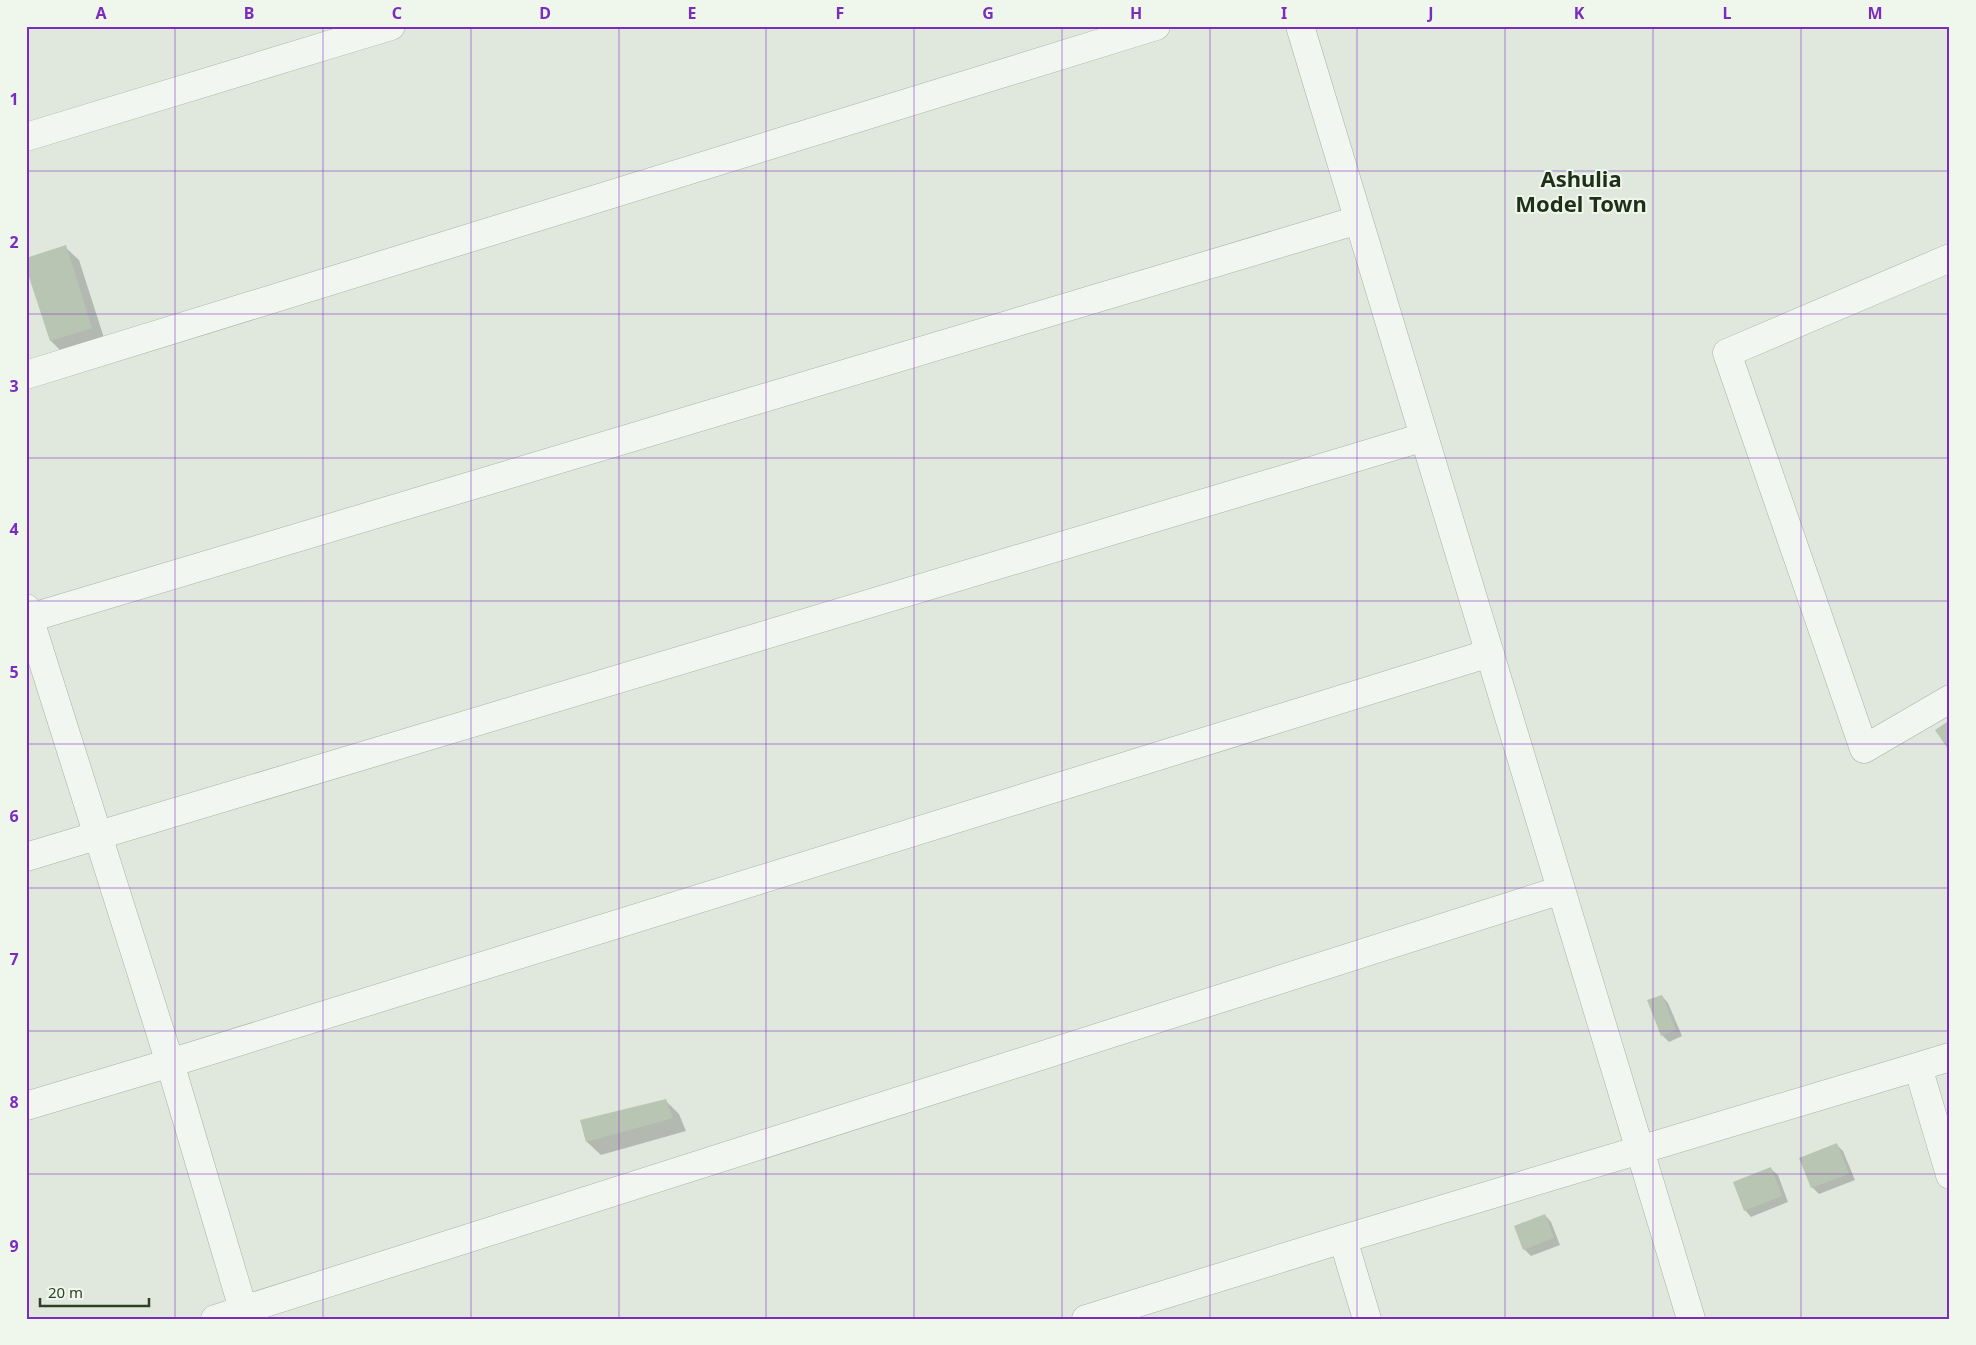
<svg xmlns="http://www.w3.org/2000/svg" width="1976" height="1345" viewBox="0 0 1976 1345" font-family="'Noto Sans',sans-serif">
	<rect width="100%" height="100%" fill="#e0e8dd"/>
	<!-- shadow -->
	<path fill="#0003" d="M65,247l14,13 26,81 -41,13 -13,-13z
		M1662,996l6,7 14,33 -13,6 -7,-7z
		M665,1100l14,14 7,17 -85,24 -14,-13 -5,-21z
		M1837,1145l6,6 12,29 -36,14 -7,-7z
		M1771,1169l7,6 10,27 -37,15 -6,-7z
		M1545,1215l6,7 9,23 -29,11 -7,-7z"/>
	<!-- building -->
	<path fill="#b9c5b3" d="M66,245l26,83 -42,13 -24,-73v-10z
		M1950,720v32l-15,-22z
		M1662,995l14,35 -15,6 -14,-36z
		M666,1099l7,19 -87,24 -6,-22z
		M1837,1143l12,31 -38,14 -12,-30z
		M1771,1167l11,29 -38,15 -11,-29z
		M1545,1214l9,24 -31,12 -9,-24z"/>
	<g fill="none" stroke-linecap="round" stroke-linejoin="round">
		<defs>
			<path id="minor" d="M1300,26l391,1293
				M26,137l365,-111
				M1950,258l-223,95 137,396 86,-50
				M26,375l1130,-349
				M26,608l144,455 76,256
				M26,619l1332,-399
				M26,857l1398,-420
				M1918,1067l32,108
				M26,1106l144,-43 1320,-410
				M1343,1239l24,80
				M215,1319l1346,-429
				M1086,1319l257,-80 607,-182"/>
		</defs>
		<!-- minor casing -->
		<use href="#minor" stroke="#a7b2a2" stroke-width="29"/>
		<!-- minor -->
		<use href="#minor" stroke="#f1f6f0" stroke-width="28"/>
	</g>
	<!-- grid -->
	<path fill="none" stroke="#7b2cbf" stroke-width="1" stroke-opacity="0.55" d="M175,26v1293M323,26v1293M471,26v1293M619,26v1293M766,26v1293M914,26v1293M1062,26v1293M1210,26v1293M1357,26v1293M1505,26v1293M1653,26v1293M1801,26v1293M26,171h1924M26,314h1924M26,458h1924M26,601h1924M26,744h1924M26,888h1924M26,1031h1924M26,1174h1924"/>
	<g text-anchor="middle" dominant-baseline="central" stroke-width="4" stroke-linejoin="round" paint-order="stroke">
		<!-- district labels -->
		<g font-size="22" font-weight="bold" fill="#1e3017" stroke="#eff6ec">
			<text x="1581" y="178">Ashulia<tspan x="1581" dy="25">Model Town</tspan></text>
		</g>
	</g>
	<!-- border -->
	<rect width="1976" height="1345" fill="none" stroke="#eff6ec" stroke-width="55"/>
	<!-- scale -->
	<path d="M40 1298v8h109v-8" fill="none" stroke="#2d4025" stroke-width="2.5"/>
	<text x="48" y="1298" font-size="15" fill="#2d4025" stroke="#eff6ec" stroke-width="4" paint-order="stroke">20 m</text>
	<rect x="28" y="28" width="1920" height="1290" fill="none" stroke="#7b2cbf" stroke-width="2"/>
	<g font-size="16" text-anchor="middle" font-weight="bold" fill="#7b2cbf">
		<text x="101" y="19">A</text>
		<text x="249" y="19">B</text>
		<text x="397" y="19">C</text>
		<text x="545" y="19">D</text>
		<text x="692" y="19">E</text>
		<text x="840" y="19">F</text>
		<text x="988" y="19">G</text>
		<text x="1136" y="19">H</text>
		<text x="1284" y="19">I</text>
		<text x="1431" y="19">J</text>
		<text x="1579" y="19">K</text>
		<text x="1727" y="19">L</text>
		<text x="1875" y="19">M</text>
		<text x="14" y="105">1</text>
		<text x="14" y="248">2</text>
		<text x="14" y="392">3</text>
		<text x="14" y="535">4</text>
		<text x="14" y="678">5</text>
		<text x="14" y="822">6</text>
		<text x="14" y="965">7</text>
		<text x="14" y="1108">8</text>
		<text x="14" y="1252">9</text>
	</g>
</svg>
